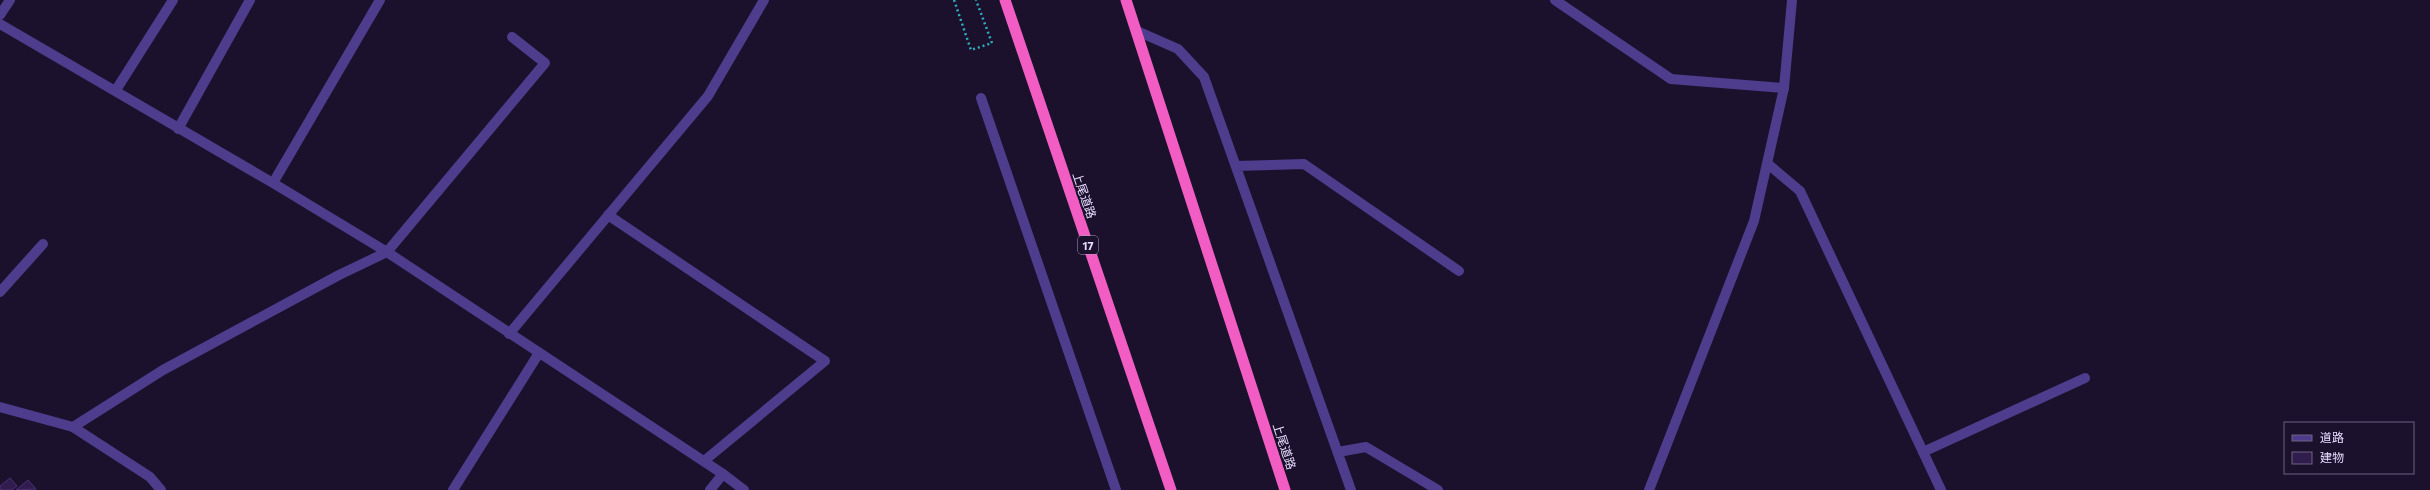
<svg xmlns="http://www.w3.org/2000/svg" width="2430" height="490" viewBox="0 0 2430 490" font-family="Commissioner,'Noto Sans JP',sans-serif">
	<rect width="100%" height="100%" fill="#1b112c"/>
	<!-- building -->
	<path fill="#301d4e" stroke="#4c2f7a" d="M10,478l7,8 -5,4h-12v-4z
		M28,480l8,9 -20,1z"/>
	<g fill="none" stroke-linecap="round" stroke-linejoin="round">
		<!-- path -->
		<path stroke="#2fadc0" stroke-width="2.5" stroke-dasharray="2 3" stroke-linecap="butt" d="M954,0l17,50 21,-7 -16,-43"/>
		<!-- service -->
		<path stroke="#4e3c8c" stroke-width="10" d="M0,15l10,-15
			M116,90l57,-90
			M0,292l43,-48
			M1923,452l162,-74"/>
		<!-- minor -->
		<path stroke="#4e3c8c" stroke-width="10" d="M1555,0l116,79 113,9
			M0,24l273,159 114,69
			M1137,31l41,18 26,28 147,413
			M981,98l135,392
			M178,129l72,-129
			M1768,164l32,27 141,299
			M1236,166l68,-2 155,107
			M273,183l107,-183
			M608,215l217,146 -121,100
			M509,334l199,-238 56,-96
			M73,427l90,-57 176,-95 48,-23 158,-189 -33,-26
			M1338,452l28,-5 72,43
			M453,490l86,-137
			M710,490l13,-16"/>
		<!-- tertiary -->
		<path stroke="#4e3c8c" stroke-width="10" d="M387,252l336,222 21,16
			M0,407l73,20 77,50 11,13
			M1649,490l105,-269 30,-133 8,-88"/>
		<!-- trunk -->
		<path stroke="#f15dc3" stroke-width="11" d="M1005,0l166,490
			M1126,0l159,490"/>
	</g>
	<g text-anchor="middle" dominant-baseline="central" stroke-width="4" stroke-linejoin="round" paint-order="stroke">
		<!-- shield labels -->
		<rect fill="#1b112c" stroke="#aa9fc0" stroke-width="1" x="1078" y="236" width="20" height="18" rx="3"/>
		<g font-size="11" font-weight="bold" fill="#e7dcff">
			<text x="1088" y="245">17</text>
		</g>
		<!-- street labels -->
		<g font-size="12" fill="#e7dcff" stroke="#1b112c">
			<text transform="translate(1085 195) rotate(71)">上尾道路</text>
			<text transform="translate(1285 446) rotate(72)">上尾道路</text>
		</g>
	</g>
	<!-- legend -->
	<rect x="2284" y="422" width="130" height="52" fill="#1b112c" stroke="#6d6280"/>
	<rect x="2292" y="435" width="20" height="6" fill="#4e3c8c" stroke="#6d6280"/>
	<text x="2320" y="442" font-size="12" fill="#e7dcff">道路</text>
	<rect x="2292" y="452" width="20" height="12" fill="#301d4e" stroke="#6d6280"/>
	<text x="2320" y="462" font-size="12" fill="#e7dcff">建物</text>
</svg>
